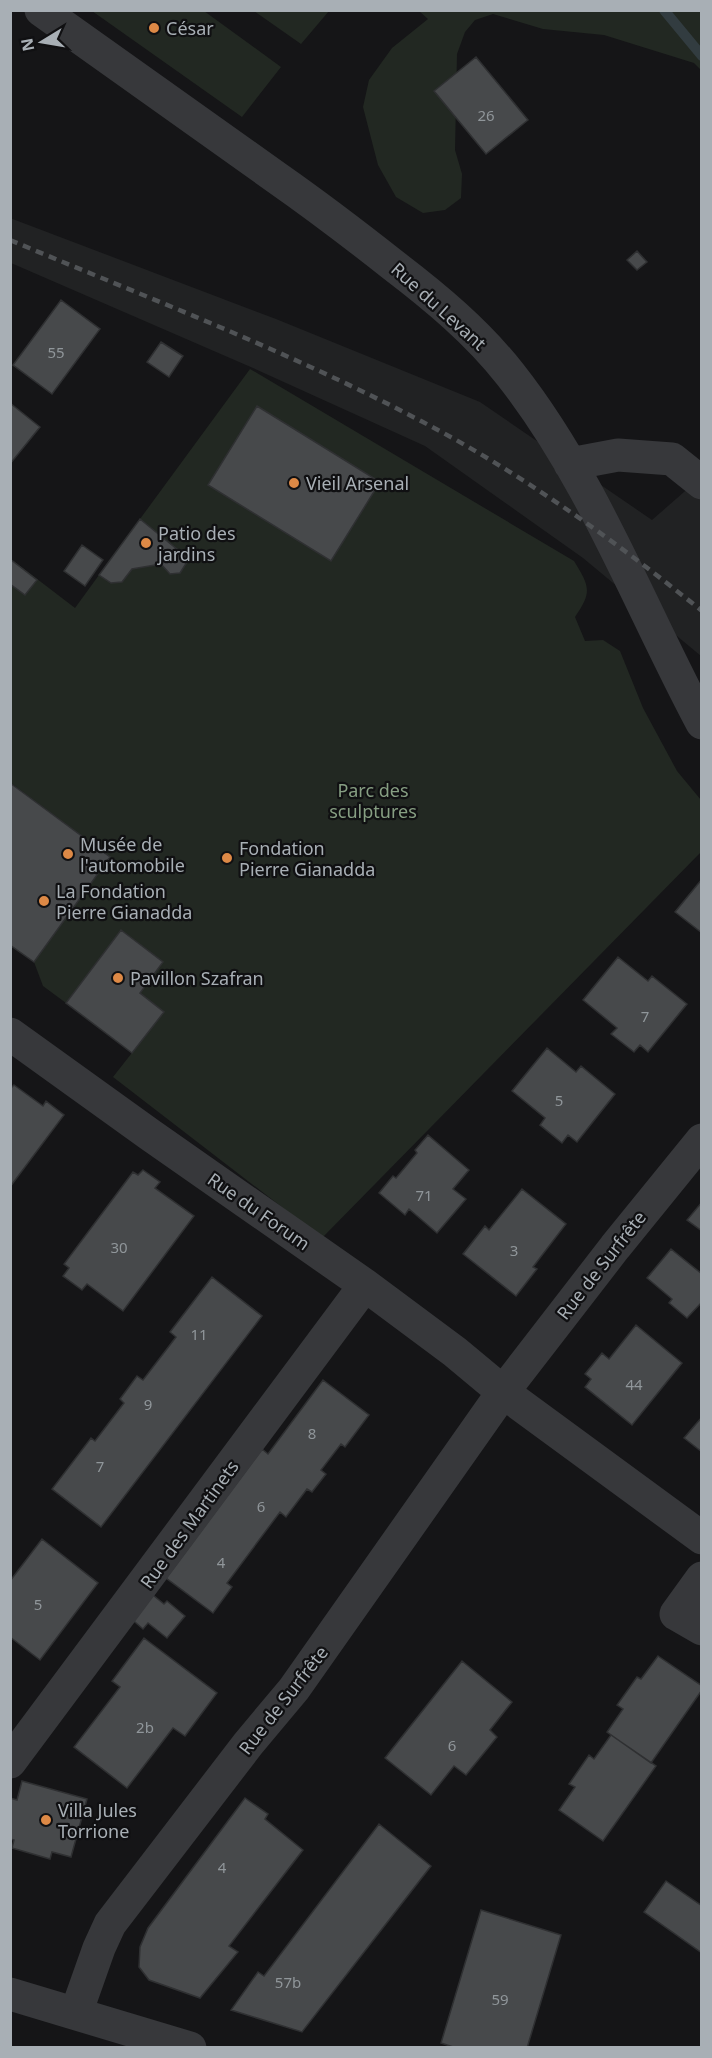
<svg xmlns="http://www.w3.org/2000/svg" width="712" height="2058" viewBox="0 0 712 2058" font-family="'Noto Sans',sans-serif">
	<rect width="100%" height="100%" fill="#151517"/>
	<!-- built -->
	<path fill="#212223" d="M10,218l266,101 204,83 172,118 40,-35 9,9v162l-118,-98 -158,-112 -172,-78 -242,-105z"/>
	<!-- green -->
	<path fill="#222822" d="M92,11h112l77,56 -39,50z
		M254,11h75l-28,33z
		M419,11h282v59l-7,-7 -90,-28 -61,-6 -50,-15 -18,6 -10,12 -8,22 -2,96 7,24 -1,24 -16,12 -22,3 -27,-16 -18,-32 -15,-58 6,-27 23,-32 36,-29z
		M250,369l324,192c15,25 19,30 1,56l10,24 18,-1 17,11 23,57 34,63 24,29v52l-379,386 -209,-161 51,-65 -24,-19 23,-31 -42,-32 -55,73 -23,-17 -9,-24 76,-105 -99,-74v-224l64,49 24,-33 12,8 11,-1 10,-13 29,-5 9,10 10,-1 9,-14 -49,-40z"/>
	<g fill="none" stroke-linecap="round" stroke-linejoin="round">
		<!-- stream -->
		<path stroke="#323c40" stroke-width="10" d="M664,10l38,46"/>
	</g>
	<!-- building -->
	<path fill="#47494b" stroke="#2f3032" stroke-width="1.5" d="M476,57l52,63 -42,34 -52,-63z
		M637,251l10,11 -10,8 -10,-10z
		M61,300l39,29 -48,65 -39,-29z
		M161,342l22,14 -14,21 -22,-15z
		M10,403l30,24 -30,37z
		M257,406l123,76 -49,79 -123,-76z
		M140,519l49,40 -9,14 -10,1 -9,-10 -29,5 -10,13 -11,1 -12,-8z
		M82,545l21,15 -18,26 -21,-15z
		M10,559l27,21 -12,15 -15,-11z
		M10,783l100,74 -76,105 -24,-17z
		M702,879v54l-27,-21z
		M121,930l42,32 -23,31 24,19 -32,41 -66,-50z
		M618,957l30,24 4,-5 35,28 -39,48 -8,-7 -6,7 -23,-18 6,-6 -34,-28z
		M547,1048l29,24 5,-6 34,28 -38,48 -9,-7 -6,8 -22,-18 5,-7 -33,-27z
		M14,1085l29,21 3,-5 18,14 -54,72v-98z
		M428,1135l41,35 -16,19 13,10 -29,34 -28,-24 -4,6 -26,-22 14,-17 3,2 21,-25 -2,-3z
		M143,1170l17,12 -5,6 39,28 -71,95 -36,-27 -5,6 -19,-14 6,-8 -5,-4 69,-92 5,3z
		M522,1189l44,35 -33,43 4,2 -21,27 -53,-42 22,-28 4,4z
		M702,1202v29l-15,-11z
		M671,1249l31,25v28l-15,16 -18,-15 3,-4 -25,-21z
		M212,1277l50,39 -161,211 -49,-38 39,-51 4,3 29,-38 -4,-4 17,-23 6,4 33,-43 -6,-5z
		M636,1325l46,38 -50,62 -47,-38 6,-8 -6,-5 17,-21 7,6z
		M323,1380l46,35 -24,32 -4,-3 -20,26 5,4 -14,18 -5,-3 -21,28 -6,-5 -53,71 5,4 -19,26 -47,-35 96,-129 6,5z
		M702,1417v35l-18,-14z
		M42,1539l56,44 -58,77 -30,-23v-56z
		M148,1591l16,13 3,-3 18,15 -18,22 -19,-15 -5,6 -15,-13z
		M144,1638l73,55 -32,43 -12,-8 -46,60 -53,-41 46,-60 -8,-6z
		M658,1656l44,30v4l-51,73 -44,-31 16,-23 -6,-4 20,-28 4,2z
		M462,1661l50,41 -22,28 7,7 -31,38 -12,-9 -23,29 -46,-37z
		M611,1735l45,31 -53,75 -44,-31 16,-23 -6,-3 20,-29 5,4z
		M22,1781l65,18 -16,58 -19,-5 -2,7 -38,-11 2,-8 -4,-1v-41l7,2z
		M245,1798l23,16 -3,5 38,31 -74,96 9,6 -38,46 -51,-18 -10,-13 1,-20 8,-19z
		M379,1824l52,42 -129,166 -71,-22 27,-38 6,4z
		M666,1881l36,25v47l-58,-41z
		M481,1910l80,25 -34,113h-71l-15,-5z"/>
	<g fill="none" stroke-linecap="round" stroke-linejoin="round">
		<!-- minor -->
		<path stroke="#37383b" stroke-width="33" d="M41,10c79,56 158,112 236,168 40,28 78,57 116,87 42,32 84,67 117,109 82,104 130,233 192,349
			M570,464l48,-9 54,4 30,24
			M10,1034l139,100 216,151 90,67 48,40 199,146
			M702,1578l-26,36 26,15
			M10,1762l355,-477
			M10,1994l180,54
			M76,2013l23,-65 11,-24 138,-180 46,-55 209,-297 112,-145 87,-107"/>
		<!-- rail -->
		<path stroke="#505356" stroke-width="4.5" stroke-dasharray="8 6" stroke-linecap="butt" d="M10,240c138,58 278,111 411,181 100,52 193,119 281,190"/>
	</g>
	<!-- markers -->
	<g fill="#dd8946" stroke="#101012" stroke-width="2">
		<circle cx="154" cy="28" r="6"/>
		<circle cx="294" cy="483" r="6"/>
		<circle cx="146" cy="543" r="6"/>
		<circle cx="68" cy="854" r="6"/>
		<circle cx="227" cy="858" r="6"/>
		<circle cx="44" cy="901" r="6"/>
		<circle cx="118" cy="978" r="6"/>
		<circle cx="46" cy="1820" r="6"/>
	</g>
	<g text-anchor="middle" dominant-baseline="central" stroke-width="4.5" stroke-linejoin="round" paint-order="stroke">
		<!-- number labels -->
		<g font-size="15" fill="#90969a">
			<text x="486" y="115">26</text>
			<text x="56" y="352">55</text>
			<text x="645" y="1016">7</text>
			<text x="559" y="1100">5</text>
			<text x="424" y="1195">71</text>
			<text x="119" y="1247">30</text>
			<text x="514" y="1250">3</text>
			<text x="199" y="1334">11</text>
			<text x="634" y="1384">44</text>
			<text x="148" y="1404">9</text>
			<text x="312" y="1433">8</text>
			<text x="100" y="1466">7</text>
			<text x="261" y="1506">6</text>
			<text x="221" y="1562">4</text>
			<text x="38" y="1604">5</text>
			<text x="145" y="1727">2b</text>
			<text x="452" y="1745">6</text>
			<text x="222" y="1867">4</text>
			<text x="288" y="1982">57b</text>
			<text x="500" y="1999">59</text>
		</g>
		<!-- poi labels -->
		<g font-size="18" fill="#a8afb5" stroke="#101012" text-anchor="start">
			<text x="166" y="28">César</text>
			<text x="306" y="483">Vieil Arsenal</text>
			<text x="158" y="533">Patio des<tspan x="158" dy="21">jardins</tspan></text>
			<text x="80" y="844">Musée de<tspan x="80" dy="21">l'automobile</tspan></text>
			<text x="239" y="848">Fondation<tspan x="239" dy="21">Pierre Gianadda</tspan></text>
			<text x="56" y="891">La Fondation<tspan x="56" dy="21">Pierre Gianadda</tspan></text>
			<text x="130" y="978">Pavillon Szafran</text>
			<text x="58" y="1810">Villa Jules<tspan x="58" dy="21">Torrione</tspan></text>
		</g>
		<!-- street labels -->
		<g font-size="18" fill="#a8afb5" stroke="#101012">
			<text transform="translate(439 306) rotate(42)">Rue du Levant</text>
			<text transform="translate(259 1211) rotate(35)">Rue du Forum</text>
			<text transform="translate(601 1265) rotate(-52)">Rue de Surfrête</text>
			<text transform="translate(189 1524) rotate(-54)">Rue des Martinets</text>
			<text transform="translate(283 1700) rotate(-52)">Rue de Surfrête</text>
		</g>
		<!-- park labels -->
		<g font-size="18" fill="#869e82" stroke="#101012">
			<text x="373" y="790">Parc des<tspan x="373" dy="21">sculptures</tspan></text>
		</g>
	</g>
	<!-- border -->
	<rect width="712" height="2058" fill="none" stroke="#a8afb5" stroke-width="24"/>
	<!-- north arrow -->
	<g transform="translate(42 42) rotate(259)" stroke="#101012" stroke-width="4.5" paint-order="stroke">
	<path d="M0-4.5L10 22L0 15L-10 22Z" fill="#a8afb5"/>
	<text y="-9" font-size="16" font-weight="bold" text-anchor="middle" fill="#a8afb5">N</text>
	</g>
</svg>
